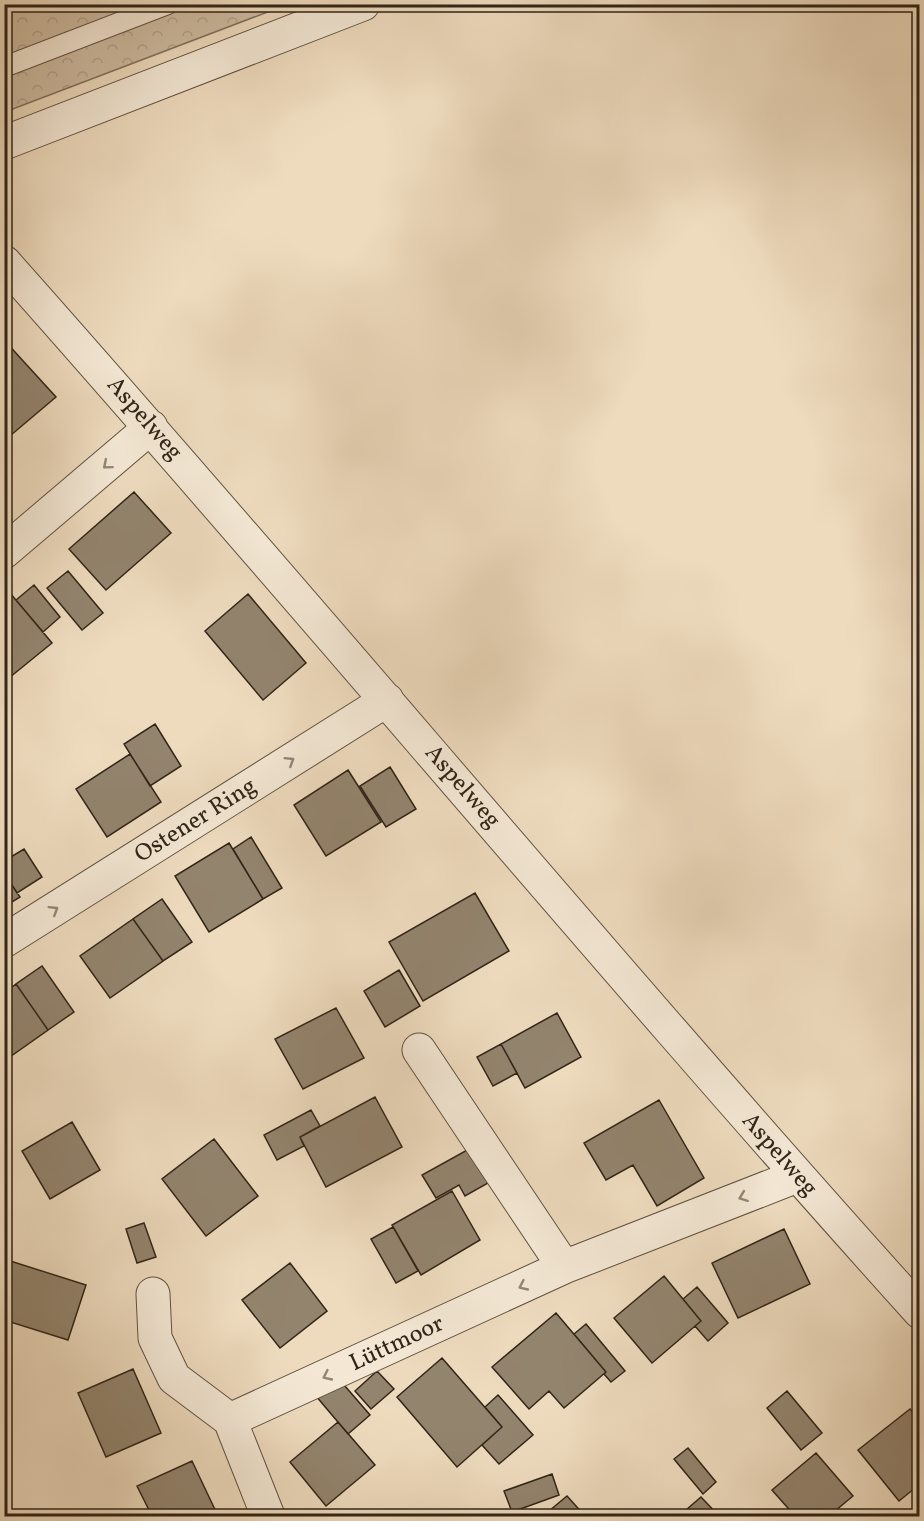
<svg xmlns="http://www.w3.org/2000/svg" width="924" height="1521" viewBox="0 0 924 1521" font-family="Vollkorn,serif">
	<defs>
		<pattern id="forest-crowns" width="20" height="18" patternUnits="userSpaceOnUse" patternTransform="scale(1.5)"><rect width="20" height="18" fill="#cebca2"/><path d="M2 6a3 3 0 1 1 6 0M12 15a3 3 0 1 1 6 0" fill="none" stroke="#b1a18b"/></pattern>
	</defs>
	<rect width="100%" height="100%" fill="#eedbbe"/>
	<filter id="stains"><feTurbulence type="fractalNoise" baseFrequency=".00333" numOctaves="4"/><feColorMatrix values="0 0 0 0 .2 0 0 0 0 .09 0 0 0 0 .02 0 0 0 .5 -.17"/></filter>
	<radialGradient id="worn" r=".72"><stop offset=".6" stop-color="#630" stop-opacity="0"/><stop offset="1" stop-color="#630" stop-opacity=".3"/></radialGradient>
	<!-- forest -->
	<path fill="url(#forest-crowns)" stroke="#80705d" stroke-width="1.5" d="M5,5h281l-281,107z"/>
	<!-- building -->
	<path fill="#93846e" stroke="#312518" stroke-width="1.5" d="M4,340l52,57 -52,44z
		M134,492l37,41 -65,57 -37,-41z
		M68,571l35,42 -21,17 -35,-42z
		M34,585l26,32 -17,15 -27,-32z
		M10,593l42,50 -48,39v-85z
		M248,594l58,69 -43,37 -58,-69z
		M155,724l26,42 -31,20 -26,-42z
		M130,754l31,48 -54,35 -31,-48z
		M390,767l26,42 -30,18 -26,-41z
		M348,770l33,52 -55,34 -32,-51z
		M251,837l31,51 -19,11 -30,-50z
		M229,843l34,56 -54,33 -34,-56z
		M24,849l18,28 -25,16 -13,-20v-12z
		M4,873l16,24 -16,10z
		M475,893l34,58 -86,50 -34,-59z
		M162,899l30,43 -29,19 -30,-42z
		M133,919l30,42 -53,37 -30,-42z
		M42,966l32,46 -26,18 -32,-46z
		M399,970l21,36 -35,21 -21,-36z
		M16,984l32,46 -44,31v-68z
		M336,1008l28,50 -61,31 -28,-50z
		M557,1013l24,44 -56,31 -24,-44z
		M501,1044l16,29 -24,13 -16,-29z
		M375,1097l27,50 -76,40 -26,-50z
		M659,1100l45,78 -47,28 -24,-41 -27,15 -22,-37z
		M311,1110l9,16 -20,11 4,9 -27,14 -13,-25z
		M72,1122l28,48 -50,29 -28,-48z
		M214,1139l44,57 -52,40 -44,-57z
		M469,1149l19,34 -23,13 -6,-11 -23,13 -14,-23z
		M452,1191l28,49 -59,35 -29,-50z
		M144,1223l12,34 -19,6 -11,-34z
		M393,1227l25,44 -22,12 -25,-44z
		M784,1229l26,55 -72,34 -26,-55z
		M4,1259l82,26 -18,55 -64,-20z
		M290,1263l37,48 -47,37 -38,-48z
		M664,1276l37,45 -49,42 -38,-45z
		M697,1287l31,36 -20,18 -13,-15 6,-5 -18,-22z
		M556,1313l50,59 -42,36 -15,-17 -20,18 -37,-42z
		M586,1324l39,47 -14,11 -7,-8 2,-2 -32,-38z
		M442,1358l60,69 -45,40 -60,-70z
		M133,1369l28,64 -55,24 -28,-64z
		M377,1371l17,18 -23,20 -16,-18z
		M338,1378l32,37 -22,19 -32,-38z
		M787,1391l35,42 -21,17 -34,-42z
		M498,1395l35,40 -34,29 -17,-19 20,-18 -17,-20z
		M910,1409l10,12v63l-21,17 -41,-51z
		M338,1422l37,43 -49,41 -36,-44z
		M688,1448l28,34 -13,12 -29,-35z
		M816,1453l37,43 -24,20h-34l-23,-26z
		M192,1461l26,55h-66l-15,-30z
		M552,1474l7,21 -47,17 -8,-21z
		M567,1496l18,20h-42z
		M701,1497l18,19h-40z"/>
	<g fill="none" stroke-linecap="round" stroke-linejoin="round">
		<defs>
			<path id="lane" d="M4,67l164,-63"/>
			<path id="street" d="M4,143l359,-139
				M4,262c309,347 605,705 916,1050
				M4,552l147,-125
				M4,941l383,-241
				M419,1050l145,217
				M153,1294l2,44 19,40 56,42
				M268,1516l-38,-96 334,-153 233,-91"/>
		</defs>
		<!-- lane casing -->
		<use href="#lane" stroke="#605242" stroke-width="22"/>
		<!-- street casing -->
		<use href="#street" stroke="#605242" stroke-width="35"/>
		<!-- lane -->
		<use href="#lane" stroke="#f4e8d5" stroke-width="20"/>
		<!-- street -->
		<use href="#street" stroke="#f4e8d5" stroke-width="33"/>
	</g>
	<!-- one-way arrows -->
	<defs><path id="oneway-chevron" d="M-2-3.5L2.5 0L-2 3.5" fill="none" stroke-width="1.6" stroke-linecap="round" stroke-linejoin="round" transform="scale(1.5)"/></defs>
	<g stroke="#928676">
		<use href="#oneway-chevron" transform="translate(107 465) rotate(140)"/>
		<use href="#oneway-chevron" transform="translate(290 761) rotate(-32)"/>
		<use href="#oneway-chevron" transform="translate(54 910) rotate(-32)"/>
		<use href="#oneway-chevron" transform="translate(743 1197) rotate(159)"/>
		<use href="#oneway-chevron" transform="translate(523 1286) rotate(155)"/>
		<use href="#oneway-chevron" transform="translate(327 1376) rotate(155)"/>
	</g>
	<g text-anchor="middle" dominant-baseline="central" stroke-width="5" stroke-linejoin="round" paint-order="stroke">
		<!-- street labels -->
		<g font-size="24" fill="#312518" stroke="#f4e8d5">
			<text transform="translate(144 419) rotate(49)">Aspelweg</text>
			<text transform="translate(462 787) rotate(49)">Aspelweg</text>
			<text transform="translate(196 821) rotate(-32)">Ostener Ring</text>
			<text transform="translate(779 1155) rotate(49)">Aspelweg</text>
			<text transform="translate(397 1344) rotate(-25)">Lüttmoor</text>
		</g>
	</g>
	<!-- margin -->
	<rect width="924" height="1521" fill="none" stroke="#eedbbe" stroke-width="24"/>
	<rect x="6" y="6" width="912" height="1509" fill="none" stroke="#312518" stroke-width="3"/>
	<rect x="12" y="12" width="900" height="1497" fill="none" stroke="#312518" stroke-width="1.5"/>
	<rect width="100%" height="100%" filter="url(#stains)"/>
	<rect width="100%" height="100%" fill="url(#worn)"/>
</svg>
